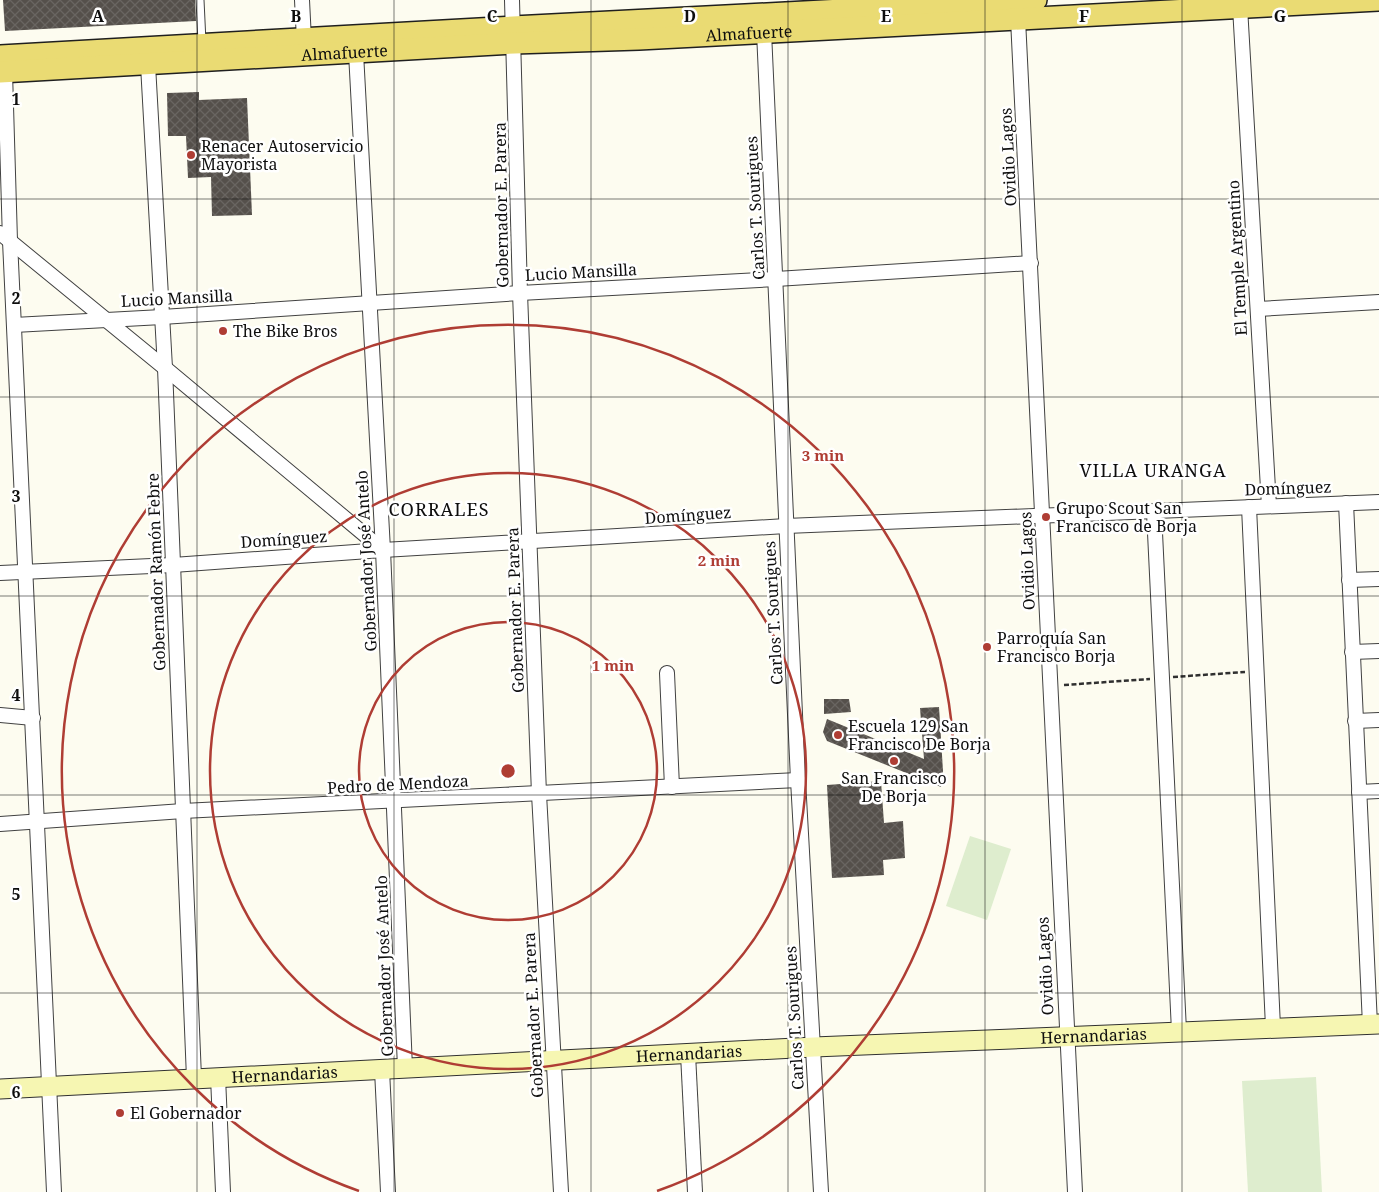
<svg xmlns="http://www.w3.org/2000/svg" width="1379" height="1192" font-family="'Noto Serif',serif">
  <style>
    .pitch { fill: #deedce }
    .building { fill: url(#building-cross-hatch) }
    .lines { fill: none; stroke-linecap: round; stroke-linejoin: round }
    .lane-casing { stroke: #414141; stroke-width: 9 }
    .street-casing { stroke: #414141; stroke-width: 16 }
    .secondary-casing { stroke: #303030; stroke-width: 21 }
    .primary-casing { stroke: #1f1f1f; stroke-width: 24 }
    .path { stroke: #303030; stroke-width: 2.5; stroke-dasharray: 5 2.5; stroke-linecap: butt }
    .lane { stroke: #fff; stroke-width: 7 }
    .street { stroke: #fff; stroke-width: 14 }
    .secondary { stroke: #f6f6b2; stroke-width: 19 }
    .primary { stroke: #eadb73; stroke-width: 21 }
    .grid { fill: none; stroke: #0e0e0e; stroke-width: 1; stroke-opacity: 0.55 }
    .ring { fill: none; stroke: #af3d34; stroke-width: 2.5 }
    .poi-dot { fill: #af3d34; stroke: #fff; stroke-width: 2 }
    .labels { text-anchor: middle; stroke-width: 5; stroke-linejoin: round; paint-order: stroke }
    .street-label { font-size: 16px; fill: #0e0e0e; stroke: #fff }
    .poi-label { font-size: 16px; fill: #0e0e0e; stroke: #fff; text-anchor: start }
    .neighbourhood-label { font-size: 18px; letter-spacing: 1px; fill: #0e0e0e; stroke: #fff }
    .grid-label { font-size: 16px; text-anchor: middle; font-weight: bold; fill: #0e0e0e; stroke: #fff; stroke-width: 5; stroke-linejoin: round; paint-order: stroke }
    .centre { fill: #af3d34; stroke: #fff; stroke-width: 2.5 }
    .ring-label { font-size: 15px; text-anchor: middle; font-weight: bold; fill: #af3d34; stroke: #fff; stroke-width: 5; stroke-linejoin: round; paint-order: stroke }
  </style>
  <defs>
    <pattern id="building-cross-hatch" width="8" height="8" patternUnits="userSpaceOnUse" patternTransform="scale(1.25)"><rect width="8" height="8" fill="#55504b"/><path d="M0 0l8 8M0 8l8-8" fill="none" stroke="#696561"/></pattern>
  </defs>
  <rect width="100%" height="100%" fill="#fdfcf0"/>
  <g class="pitch">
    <path d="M970 836 1011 849 987 920 946 906Z"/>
    <path d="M1316 1077 1322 1192H1248L1242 1081Z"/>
  </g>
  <g class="building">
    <path d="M3 0H195L196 21 5 31Z"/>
    <path d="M199 92V100L247 98 252 215 212 216 211 177 188 178 186 136H168L167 93Z"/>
    <path d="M824 699H849L851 712 824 714Z"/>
    <path d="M939 707 943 771 941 787 827 741 823 732 827 719 924 759 920 708Z"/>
    <path d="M881 781 884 823 903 821 905 858 883 860 884 875 832 878 827 785Z"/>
  </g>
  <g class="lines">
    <defs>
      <path id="lane" d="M200 0 202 42"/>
      <g id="street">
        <path d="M302 0 304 40"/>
        <path d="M512 0 520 293 539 794 561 1192"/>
        <path d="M1240 7 1269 506"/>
        <path d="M1018 19 1075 1192"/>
        <path d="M764 32 798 780 821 1192"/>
        <path d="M356 53 383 550 405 1068"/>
        <path d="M148 65 165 368 194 1078"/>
        <path d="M5 72 10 241 54 1192"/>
        <path d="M0 233 165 368 383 550"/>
        <path d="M1258 309 1379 302"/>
        <path d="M14 325 162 317 520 293 776 279 1031 263"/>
        <path d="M1346 503 1370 1025"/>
        <path d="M1249 507 1273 1027"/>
        <path d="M1154 512 1179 1031"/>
        <path d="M0 573 173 565 383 550 786 526 1379 502"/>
        <path d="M1349 580 1379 579"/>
        <path d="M1352 652 1379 651"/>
        <path d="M667 673 672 787"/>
        <path d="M0 715 33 718"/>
        <path d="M1355 721 1379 720"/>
        <path d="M1359 792 1379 791"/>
        <path d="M0 824 183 811 798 780"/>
        <path d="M688 1054 695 1192"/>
        <path d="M382 1070 388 1192"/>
        <path d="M218 1077 223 1192"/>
      </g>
      <g id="secondary">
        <path id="s1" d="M0 1089 814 1047 1379 1024"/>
      </g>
      <g id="primary">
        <path d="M0 56 513 27 1036 0"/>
        <path id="s2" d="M0 72 514 43 639 39 1379 0"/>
      </g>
    </defs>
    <use href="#lane" class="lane-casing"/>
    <use href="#street" class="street-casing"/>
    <use href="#secondary" class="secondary-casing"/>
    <use href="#primary" class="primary-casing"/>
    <g class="path">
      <path d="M1173 677 1245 672"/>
      <path d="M1064 685 1150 679"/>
    </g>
    <use href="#lane" class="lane"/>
    <use href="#street" class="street"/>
    <use href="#secondary" class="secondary"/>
    <use href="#primary" class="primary"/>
  </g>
  <path class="grid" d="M197 0V1192M394 0V1192M591 0V1192M788 0V1192M985 0V1192M1182 0V1192M0 199H1379M0 397H1379M0 596H1379M0 795H1379M0 993H1379"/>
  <g class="ring">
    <circle cx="508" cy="771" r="149"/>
    <circle cx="508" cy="771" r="298"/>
    <path d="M359 1191A446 446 0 1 1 657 1191"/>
  </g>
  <g class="poi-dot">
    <circle cx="191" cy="155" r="5"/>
    <circle cx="223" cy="331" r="5"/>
    <circle cx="1046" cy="517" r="5"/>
    <circle cx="987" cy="647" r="5"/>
    <circle cx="838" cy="735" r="5"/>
    <circle cx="894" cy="761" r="5"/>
    <circle cx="120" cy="1113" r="5"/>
  </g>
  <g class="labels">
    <g class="street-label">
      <text dy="6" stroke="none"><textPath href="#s2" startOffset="750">Almafuerte</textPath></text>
      <text dy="6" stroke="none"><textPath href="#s2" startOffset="345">Almafuerte</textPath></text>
      <text transform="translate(1008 157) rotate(-93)" y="6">Ovidio Lagos</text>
      <text transform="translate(501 205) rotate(-91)" y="6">Gobernador E. Parera</text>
      <text transform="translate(755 208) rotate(-93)" y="6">Carlos T. Sourigues</text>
      <text transform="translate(1237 258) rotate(-93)" y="6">El Temple Argentino</text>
      <text transform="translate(581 272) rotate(-3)" y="6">Lucio Mansilla</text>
      <text transform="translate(177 298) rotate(-3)" y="6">Lucio Mansilla</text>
      <text transform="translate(1288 488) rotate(-2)" y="6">Domínguez</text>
      <text transform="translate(688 515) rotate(-4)" y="6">Domínguez</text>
      <text transform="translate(284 539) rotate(-4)" y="6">Domínguez</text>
      <text transform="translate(366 561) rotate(-93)" y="6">Gobernador José Antelo</text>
      <text transform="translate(1027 561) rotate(-92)" y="6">Ovidio Lagos</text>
      <text transform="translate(156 572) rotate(-92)" y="6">Gobernador Ramón Febre</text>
      <text transform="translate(515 610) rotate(-92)" y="6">Gobernador E. Parera</text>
      <text transform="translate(773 613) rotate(-93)" y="6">Carlos T. Sourigues</text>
      <text transform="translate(398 784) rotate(-3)" y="6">Pedro de Mendoza</text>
      <text transform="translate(384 966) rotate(-92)" y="6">Gobernador José Antelo</text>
      <text transform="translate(1045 966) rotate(-93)" y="6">Ovidio Lagos</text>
      <text transform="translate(533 1015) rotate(-93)" y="6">Gobernador E. Parera</text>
      <text transform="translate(794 1018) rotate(-93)" y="6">Carlos T. Sourigues</text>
      <text dy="6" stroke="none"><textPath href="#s1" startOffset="1095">Hernandarias</textPath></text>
      <text dy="6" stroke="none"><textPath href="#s1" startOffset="690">Hernandarias</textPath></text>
      <text dy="6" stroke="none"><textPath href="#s1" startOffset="285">Hernandarias</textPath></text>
    </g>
    <g class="poi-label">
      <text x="201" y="152">Renacer Autoservicio<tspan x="201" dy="18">Mayorista</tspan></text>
      <text x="233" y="337">The Bike Bros</text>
      <text x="1056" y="514">Grupo Scout San<tspan x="1056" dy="18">Francisco de Borja</tspan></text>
      <text x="997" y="644">Parroquía San<tspan x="997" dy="18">Francisco Borja</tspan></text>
      <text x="848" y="732">Escuela 129 San<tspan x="848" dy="18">Francisco De Borja</tspan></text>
      <text x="894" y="784" text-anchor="middle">San Francisco<tspan x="894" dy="18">De Borja</tspan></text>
      <text x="130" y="1119">El Gobernador</text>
    </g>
    <g class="neighbourhood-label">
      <text x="1153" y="477">VILLA URANGA</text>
      <text x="439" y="516">CORRALES</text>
    </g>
  </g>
  <g class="grid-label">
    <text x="98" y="22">A</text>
    <text x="296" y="22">B</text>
    <text x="492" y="22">C</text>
    <text x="690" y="22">D</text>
    <text x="886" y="22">E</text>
    <text x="1084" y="22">F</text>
    <text x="1280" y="22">G</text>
    <text x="16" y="105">1</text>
    <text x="16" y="304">2</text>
    <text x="16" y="502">3</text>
    <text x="16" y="701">4</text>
    <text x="16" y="900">5</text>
    <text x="16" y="1098">6</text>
  </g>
  <circle cx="508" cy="771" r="8" class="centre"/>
  <g class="ring-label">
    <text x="823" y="461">3 min</text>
    <text x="719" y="566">2 min</text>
    <text x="613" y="671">1 min</text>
  </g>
</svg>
